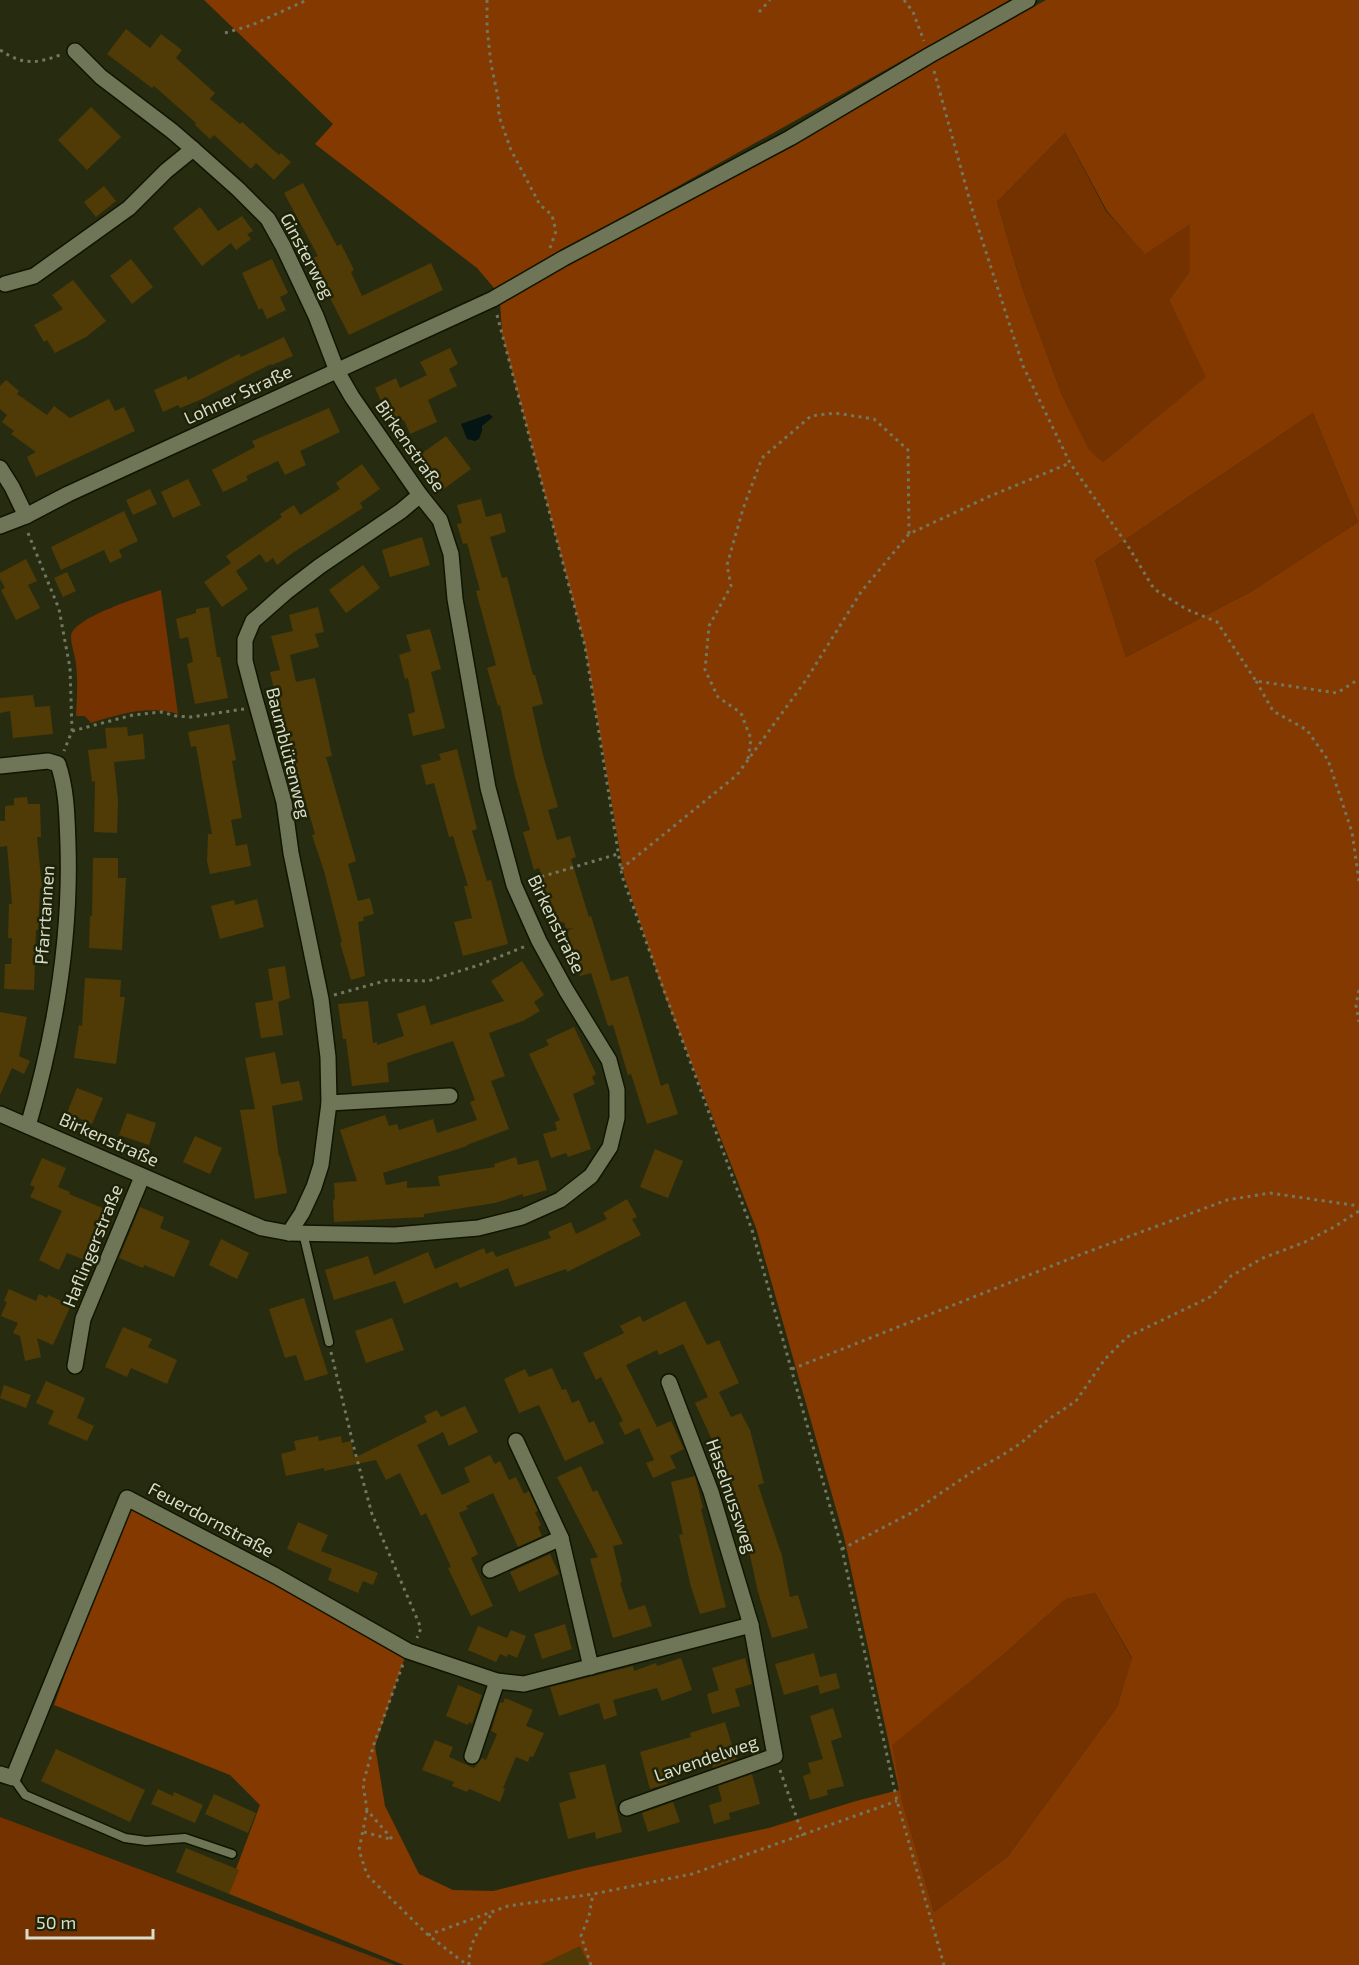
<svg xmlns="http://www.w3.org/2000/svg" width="1359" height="1965" font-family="'Exo 2',sans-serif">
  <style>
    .green { fill: #743200 }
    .forest { fill: #843900; fill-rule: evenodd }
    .water { fill: #051513 }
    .building { fill: #503a05 }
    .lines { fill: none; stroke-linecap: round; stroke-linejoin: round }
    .lane-casing { stroke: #101500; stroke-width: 11 }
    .street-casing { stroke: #101500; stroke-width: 18 }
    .path { stroke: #727760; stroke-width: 3; stroke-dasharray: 3 4.5; stroke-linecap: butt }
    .lane { stroke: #6f7658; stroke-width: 8 }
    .street { stroke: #6f7658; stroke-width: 15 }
    .labels { text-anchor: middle; stroke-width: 5; stroke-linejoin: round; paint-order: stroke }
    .street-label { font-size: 18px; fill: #d8dccb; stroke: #1e2307 }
  </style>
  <rect width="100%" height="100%" fill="#272c11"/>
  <g class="green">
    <path d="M1065 133 1106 211 1145 253 1190 223V271L1169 300 1207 377 1103 462 1089 451 1062 395 1022 287 997 202Z"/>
    <path d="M1313 413 1358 522 1252 591 1126 657 1095 560Z"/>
    <path d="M161 590 178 714C149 705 119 714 91 723L85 716H76C77 699 78 681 76 664 75 655 71 645 71 636 73 617 144 596 161 590Z"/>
    <path d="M1095 1593 1132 1659 1117 1707 1008 1856 934 1912 902 1800 891 1745 1004 1654 1066 1599Z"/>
    <path d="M0 1817 395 1965H0Z"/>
  </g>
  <g class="forest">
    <path d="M204 0H1010L495 289 477 268 315 144 333 124Z"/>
    <path d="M1046 0H1359V1965H404L227 1893 260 1805 230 1775 54 1705 128 1499 407 1651 375 1746 385 1806 419 1874 453 1890 493 1891 581 1869 769 1828 856 1801 899 1790 844 1537 756 1228 665 996 624 876 585 646 502 334 500 302ZM1065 133 1107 211 1145 254 1190 224V271L1169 300 1206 377 1103 462 1089 450 1062 395 1022 287 997 202ZM1313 413 1358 522 1252 591 1126 657 1095 560ZM1095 1593 1132 1658 1117 1707 1008 1856 934 1912 902 1800 892 1745 1004 1654 1066 1599Z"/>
  </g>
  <path class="water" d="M489 414 493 417 482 426V431L479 439 475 441 467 439 461 424Z"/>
  <g class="building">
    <path d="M126 29 150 48 161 34 182 50 176 58 215 93 210 99 240 124 242 122 279 155 281 153 291 162 274 180 256 163 251 169 214 135 210 139 195 125 196 123 154 86 152 88 107 54Z"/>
    <path d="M91 107 121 137 87 170 58 140Z"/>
    <path d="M303 183 337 246 341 244 354 270 351 272 362 296 431 263 443 290 349 335 310 259 318 256 284 193Z"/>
    <path d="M104 186 116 201 96 217 84 202Z"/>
    <path d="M200 207 218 231 242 216 253 231 247 234 251 239 236 250 231 243 202 266 173 228Z"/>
    <path d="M131 259 153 287 132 304 110 276Z"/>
    <path d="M272 259 288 293 280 297 286 310 267 319 262 308 259 310 242 273Z"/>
    <path d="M73 280 106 321 86 337 55 353 47 340 44 342 34 325 63 309 52 295Z"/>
    <path d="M284 337 293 356 272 365 271 364 200 400 180 408 178 405 163 412 154 390 186 376 188 380 239 354 241 357Z"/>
    <path d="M450 348 458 364 449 369 457 386 428 400 437 422 410 434 404 420 392 425 375 388 396 378 400 388 427 375 420 362Z"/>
    <path d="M6 380 19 391 17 394 47 415 54 406 70 418 109 399 115 411 124 407 135 431 36 477 27 457 36 452 11 434 14 431 2 422 7 415 0 409V386Z"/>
    <path d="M329 408 340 432 300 451 306 465 285 475 278 461 246 476 248 480 223 492 212 470 255 447 252 441Z"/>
    <path d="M446 436 471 469 441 491 417 457Z"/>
    <path d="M362 464 380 489 360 503 363 508 291 554 277 565 273 558 266 563 260 554 236 571 248 589 222 607 204 582 231 563 226 556 282 517 280 514 294 505 300 515 340 489 336 483Z"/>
    <path d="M188 479 201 505 173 518 161 492Z"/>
    <path d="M150 489 157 504 133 515 126 500Z"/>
    <path d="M481 499 486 517 501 513 506 532 490 537 502 578 507 577 533 675H535L543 704 532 707 543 755 558 807 548 810 557 840 570 836 576 857 571 859 589 917 591 916 611 981 628 976 661 1086 668 1083 678 1114 647 1124 631 1074 628 1075 613 1025 608 1026 591 973 580 976 567 931 573 928 566 929 564 922 556 924 539 868 534 870 523 832 530 830 515 777 500 705 498 706 487 668 496 665 476 591 480 590 467 543 463 544 457 524 462 523 457 505Z"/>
    <path d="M124 511 138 541 119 550 122 557 110 563 104 550 61 570 51 547Z"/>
    <path d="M422 537 430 565 390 577 382 550Z"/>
    <path d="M26 559 37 581 28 585 40 608 16 620 1 590 5 588 0 579V573Z"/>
    <path d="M363 565 380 588 346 613 329 590Z"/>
    <path d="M67 572 76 591 63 597 54 578Z"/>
    <path d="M209 607 217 657H220L228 698 195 704 187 664 193 662 188 637 180 639 176 619 196 613V609Z"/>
    <path d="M318 607 324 632 315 634 319 647 290 655 296 682 315 678 332 756 326 757 356 861 348 864 358 901 370 898 374 914 363 917 364 921 358 922 365 976 351 980 340 943 342 942 324 871 312 835 315 834 295 765H292L270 672 280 670 271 636 293 631 289 615Z"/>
    <path d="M430 629 441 669 431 672 445 728 413 736 408 714 415 712 408 678 405 679 399 655 411 651 406 635Z"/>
    <path d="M33 695 35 707 50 706 53 734 13 738 10 711 0 713V698Z"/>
    <path d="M229 724 236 760 232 761 242 818 231 820 236 846 247 844 251 866 210 874 207 861 208 834H212L196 746 191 747 188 732Z"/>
    <path d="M127 727 128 736 143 734 145 759 114 762 118 801 117 833 94 832 95 781 92 782 88 750 107 748 105 728Z"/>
    <path d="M457 749 477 829 472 831 487 881 491 880 508 944 463 956 454 922 472 918 464 886H468L453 836 449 837 434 783 426 785 421 765 441 760 439 754Z"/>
    <path d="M27 797 28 804H40L41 837H37L42 888H40L38 930H36L34 990 4 989 5 964H11L12 938H8L9 904H12L7 846 0 847V821H5V806L14 805V798Z"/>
    <path d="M93 858H118V878H126L122 950 89 948 90 916H92Z"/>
    <path d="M257 899 264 927 220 939 211 906 234 900 235 905Z"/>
    <path d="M522 961 544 995 534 1002 540 1011 523 1021 489 1033 505 1076 491 1081 509 1129 467 1145V1146L383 1173 386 1185 407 1181V1188L440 1186 438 1176 495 1167 494 1164 516 1157 518 1165 538 1160 547 1190 523 1197V1194L495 1203 424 1214V1217L334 1222 333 1200 335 1199 334 1183 357 1181 340 1130 385 1115 389 1126 397 1124 399 1130 433 1119 437 1133 477 1120 470 1102 475 1100 453 1041 387 1063 389 1082 352 1086 346 1039H343L338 1004 368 1001 373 1043 377 1042V1045L404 1036 397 1014 425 1005 431 1025 504 1001 491 981Z"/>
    <path d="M285 966 290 998 278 1002 283 1035 261 1038 255 1003 273 1000 268 969Z"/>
    <path d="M85 978 121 980 120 997H125L116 1064 74 1058 79 1025 82 1026Z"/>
    <path d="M0 1012 27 1017 19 1056 30 1061 24 1074 12 1068 0 1095Z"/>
    <path d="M574 1027 596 1074 592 1077 595 1084 573 1094 591 1149 568 1157 566 1153 551 1158 543 1134 557 1130 555 1122 560 1120 529 1054 549 1045 546 1040Z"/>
    <path d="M275 1052 281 1084 299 1081 303 1100 272 1106 279 1157 280 1156 287 1193 255 1199 240 1110 255 1109 245 1058Z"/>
    <path d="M77 1088 103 1098 92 1124 67 1113Z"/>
    <path d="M127 1113 156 1123 149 1145 119 1135Z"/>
    <path d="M195 1136 222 1148 210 1174 183 1162Z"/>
    <path d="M655 1149 683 1161 668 1198 640 1187Z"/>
    <path d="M42 1158 66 1168 58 1187 70 1192 69 1194 110 1211 90 1262 67 1253 59 1270 39 1260 62 1211 30 1197 35 1187 30 1185Z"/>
    <path d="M627 1199 637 1217 632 1219 641 1235 567 1272 566 1269 515 1287 508 1268 460 1288 457 1282 404 1304 395 1281 334 1300 325 1270 368 1256 374 1275 428 1252 435 1269 484 1248 486 1254 493 1251 496 1257 551 1238 548 1232 571 1222 576 1234 607 1219 603 1213Z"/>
    <path d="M140 1207 164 1217 160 1228 190 1241 174 1277 144 1265 143 1268 119 1258Z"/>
    <path d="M221 1239 249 1253 237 1279 209 1265Z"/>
    <path d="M9 1289 36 1301 39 1294 47 1298 48 1295 71 1305 53 1345 37 1338 41 1357 25 1361 20 1336 13 1333 18 1323 1 1316 7 1302 4 1301Z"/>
    <path d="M304 1298 328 1374 305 1381 296 1355 285 1358 269 1309Z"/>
    <path d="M685 1301 707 1345 719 1340 739 1383 719 1392 731 1417 741 1413 750 1430 764 1483 758 1485 782 1556 790 1597 798 1595 808 1628 772 1638 758 1592 747 1542 744 1543 735 1513 737 1512 718 1442 714 1444 695 1403 708 1397 683 1344 659 1355 657 1350 626 1365 657 1427 671 1421 684 1449 670 1456 676 1468 653 1478 646 1463 654 1460 639 1428 625 1435 619 1423 623 1421 601 1377 596 1380 583 1353 624 1333 620 1326 640 1316 643 1322Z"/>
    <path d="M392 1318 404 1350 366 1363 355 1331Z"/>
    <path d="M123 1327 152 1339 148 1347 177 1360 167 1384 131 1368 127 1377 105 1367Z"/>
    <path d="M552 1368 562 1390 566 1389 572 1403 579 1400 589 1423 594 1421 604 1443 565 1461 539 1405 519 1413 504 1379 525 1369 529 1377Z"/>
    <path d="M46 1381 85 1398 77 1418 94 1426 87 1441 48 1424 54 1411 36 1403Z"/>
    <path d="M4 1385 31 1395 26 1408 0 1398Z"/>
    <path d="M465 1406 478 1432 449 1446 443 1432 417 1445 442 1495 470 1482 464 1468 490 1455 495 1464 500 1461 509 1480 516 1477 524 1494 529 1491 538 1511 535 1512 541 1525 538 1527 542 1536 518 1547 493 1493 466 1506 468 1509 459 1513 478 1554 471 1558 493 1606 471 1616 448 1568 451 1567 426 1513 421 1516 400 1473 386 1480 376 1460 324 1471V1468L286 1476 281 1454 296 1450 294 1441 318 1436 319 1441 341 1436 342 1443 351 1441 354 1458 427 1422 424 1416 437 1410 441 1417Z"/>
    <path d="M581 1466 593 1492 597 1490 623 1544 613 1546 622 1582 620 1583 629 1610 645 1605 652 1626 613 1638 590 1559 598 1557 557 1477Z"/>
    <path d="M695 1476 703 1508 701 1509 726 1607 700 1614 691 1587 679 1535 683 1534 671 1482Z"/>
    <path d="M298 1522 328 1535 321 1551 378 1573 373 1585 363 1581 358 1593 328 1580 332 1569 287 1549Z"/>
    <path d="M550 1554 559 1574 519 1592 510 1572Z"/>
    <path d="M565 1624 572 1649 542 1659 534 1634Z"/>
    <path d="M478 1626 507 1638 511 1630 526 1636 517 1658 508 1654 507 1657 500 1654 496 1662 468 1650Z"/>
    <path d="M814 1653 820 1677 836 1673 840 1688 820 1694 818 1685 784 1695 775 1664Z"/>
    <path d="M681 1658 692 1690 662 1701 657 1688 613 1700 617 1715 604 1720 599 1703 559 1716 550 1687 633 1666 634 1671 656 1663 657 1666Z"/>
    <path d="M745 1658 752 1684 735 1689 740 1706 712 1714 707 1694 719 1690 712 1668Z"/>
    <path d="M458 1685 482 1695 472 1724 469 1722 468 1725 446 1716Z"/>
    <path d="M505 1698 533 1710 526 1726 544 1733 533 1757 530 1756 528 1762 516 1757 503 1788 505 1789 500 1802 469 1789 467 1792 452 1786 454 1782 422 1770 435 1740 453 1747 449 1757 474 1768 482 1758 486 1760 497 1734 491 1731 500 1702 503 1703Z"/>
    <path d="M833 1708 842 1737 831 1741 844 1786 827 1790 828 1795 810 1800 803 1776 811 1773 808 1763 823 1759 810 1716Z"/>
    <path d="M725 1722 736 1759 713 1768 711 1762 707 1764 705 1759 681 1766 682 1770 664 1776 667 1784 650 1789 640 1752 691 1737 690 1733Z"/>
    <path d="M56 1749 145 1790 130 1822 41 1781Z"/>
    <path d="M605 1764 622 1832 596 1839 595 1832 568 1839 559 1803 576 1798 569 1773Z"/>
    <path d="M752 1774 760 1804 729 1813 730 1819 714 1824 709 1805 722 1801 718 1786Z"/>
    <path d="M158 1789 173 1796 174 1792 203 1805 195 1823 151 1804Z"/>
    <path d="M214 1794 256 1813 248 1833 205 1814Z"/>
    <path d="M673 1802 680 1822 648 1832 642 1813Z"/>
    <path d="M186 1848 239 1870 229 1894 176 1872Z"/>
    <path d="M580 1946 589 1965H540Z"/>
  </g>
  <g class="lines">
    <defs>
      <g id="lane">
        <path d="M303 1233 329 1342"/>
        <path d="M13 1778 25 1795 125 1838 146 1841 185 1838 232 1854"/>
      </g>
      <g id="street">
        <path d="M5 284 34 276 129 208 166 171 193 149"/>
        <path d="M0 468 12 487 26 516"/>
        <path d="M0 526 26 516 68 494 493 299 564 258 790 138 930 55 1028 0"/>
        <path d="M0 766 48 761 58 764C67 790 67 818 68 845 71 941 55 1034 28 1126"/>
        <path d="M329 1103 450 1096"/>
        <path d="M0 1114 262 1228 289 1233 395 1235 478 1228 522 1217 560 1200 591 1176 610 1147 617 1118V1090L609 1060 566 990 539 941 514 885 488 788 455 599 451 554 440 520 420 495 352 397 337 371 316 316 283 246 268 219 238 189 193 149 172 131 101 77 75 51"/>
        <path d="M289 1233 302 1213 314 1187 321 1165 329 1103 328 1057 321 999 291 853 284 802 252 688 245 661V640L253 621 286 592 320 566 401 511 420 495"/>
        <path d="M75 1366 83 1319 142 1177"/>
        <path d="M516 1441 561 1538 591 1667"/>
        <path d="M490 1570 561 1538"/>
        <path d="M472 1756 497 1681"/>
        <path d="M0 1774 13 1778 127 1498 276 1576 408 1651 497 1681 524 1684 751 1625"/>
        <path d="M627 1808 775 1756 751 1625 711 1492 669 1382"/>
      </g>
    </defs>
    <use href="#lane" class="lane-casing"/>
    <use href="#street" class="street-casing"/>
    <g class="path">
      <path d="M487 0V28L491 64 498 97 499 116 511 150 540 205 552 215 556 231 550 248"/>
      <path d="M904 0 913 12 924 41"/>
      <path d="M759 12 770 0"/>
      <path d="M225 33 252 25 307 0"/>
      <path d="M0 50C23 65 35 64 60 55"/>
      <path d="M934 71 973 212 1023 366 1070 463 1128 546 1154 589 1186 609 1217 622 1256 681 1337 693 1359 679"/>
      <path d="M497 315 585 646 622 876 752 1230 842 1549 897 1801 944 1965"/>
      <path d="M28 533 59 609 70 668 72 731 64 751"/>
      <path d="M1256 681 1273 711 1307 730 1328 760 1352 832 1359 881"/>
      <path d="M72 731 133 715 161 712 176 716 191 717 244 709"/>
      <path d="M748 759 751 739 741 713 718 697 705 670 709 626 731 586 727 565 743 509 762 458 811 416 835 413 874 419 908 450 909 534"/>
      <path d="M621 869 737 775 806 680 861 592 909 534 988 497 1070 463"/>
      <path d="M527 881 618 854"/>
      <path d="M1359 990 1356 1005 1359 1022"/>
      <path d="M334 995 388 980 428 981 479 965 526 946"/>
      <path d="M331 1352 355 1452 372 1514 421 1628 417 1638"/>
      <path d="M792 1369 1082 1254 1227 1200 1270 1193 1359 1206"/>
      <path d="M842 1549 913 1512 972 1472 1001 1456 1021 1443 1049 1419 1076 1401 1105 1359 1127 1337 1212 1296 1231 1276 1263 1258 1305 1242 1334 1227 1359 1211"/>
      <path d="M780 1770 803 1836"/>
      <path d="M367 1810 359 1850 367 1875 428 1935 467 1965"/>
      <path d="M364 1832 390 1839"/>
      <path d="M392 1839 367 1810 363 1784 374 1744 403 1664"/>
      <path d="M428 1935 508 1906 593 1894 692 1874 897 1801"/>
      <path d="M469 1965C468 1943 480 1927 494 1912"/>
      <path d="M591 1965 581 1936 589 1916 593 1894"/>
    </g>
    <use href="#lane" class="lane"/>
    <use href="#street" class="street"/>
  </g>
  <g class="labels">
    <g class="street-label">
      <text transform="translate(307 256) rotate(62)" y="6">Ginsterweg</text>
      <text transform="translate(238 395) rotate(-25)" y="6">Lohner Straße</text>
      <text transform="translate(410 446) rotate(55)" y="6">Birkenstraße</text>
      <text transform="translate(288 753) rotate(76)" y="6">Baumblütenweg</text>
      <text transform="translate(45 915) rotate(-86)" y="6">Pfarrtannen</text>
      <text transform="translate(556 924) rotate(64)" y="6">Birkenstraße</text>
      <text transform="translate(109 1140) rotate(24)" y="6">Birkenstraße</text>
      <text transform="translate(93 1246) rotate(-68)" y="6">Haflingerstraße</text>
      <text transform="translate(731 1496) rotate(71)" y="6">Haselnussweg</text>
      <text transform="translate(211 1520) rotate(28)" y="6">Feuerdornstraße</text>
      <text transform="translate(706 1759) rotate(-19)" y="6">Lavendelweg</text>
    </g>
  </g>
  <path d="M27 1929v9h126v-9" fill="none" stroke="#d8dccb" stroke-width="3"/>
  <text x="36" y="1929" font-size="18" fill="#d8dccb" stroke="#1e2307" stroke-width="4.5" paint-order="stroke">50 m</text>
</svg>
